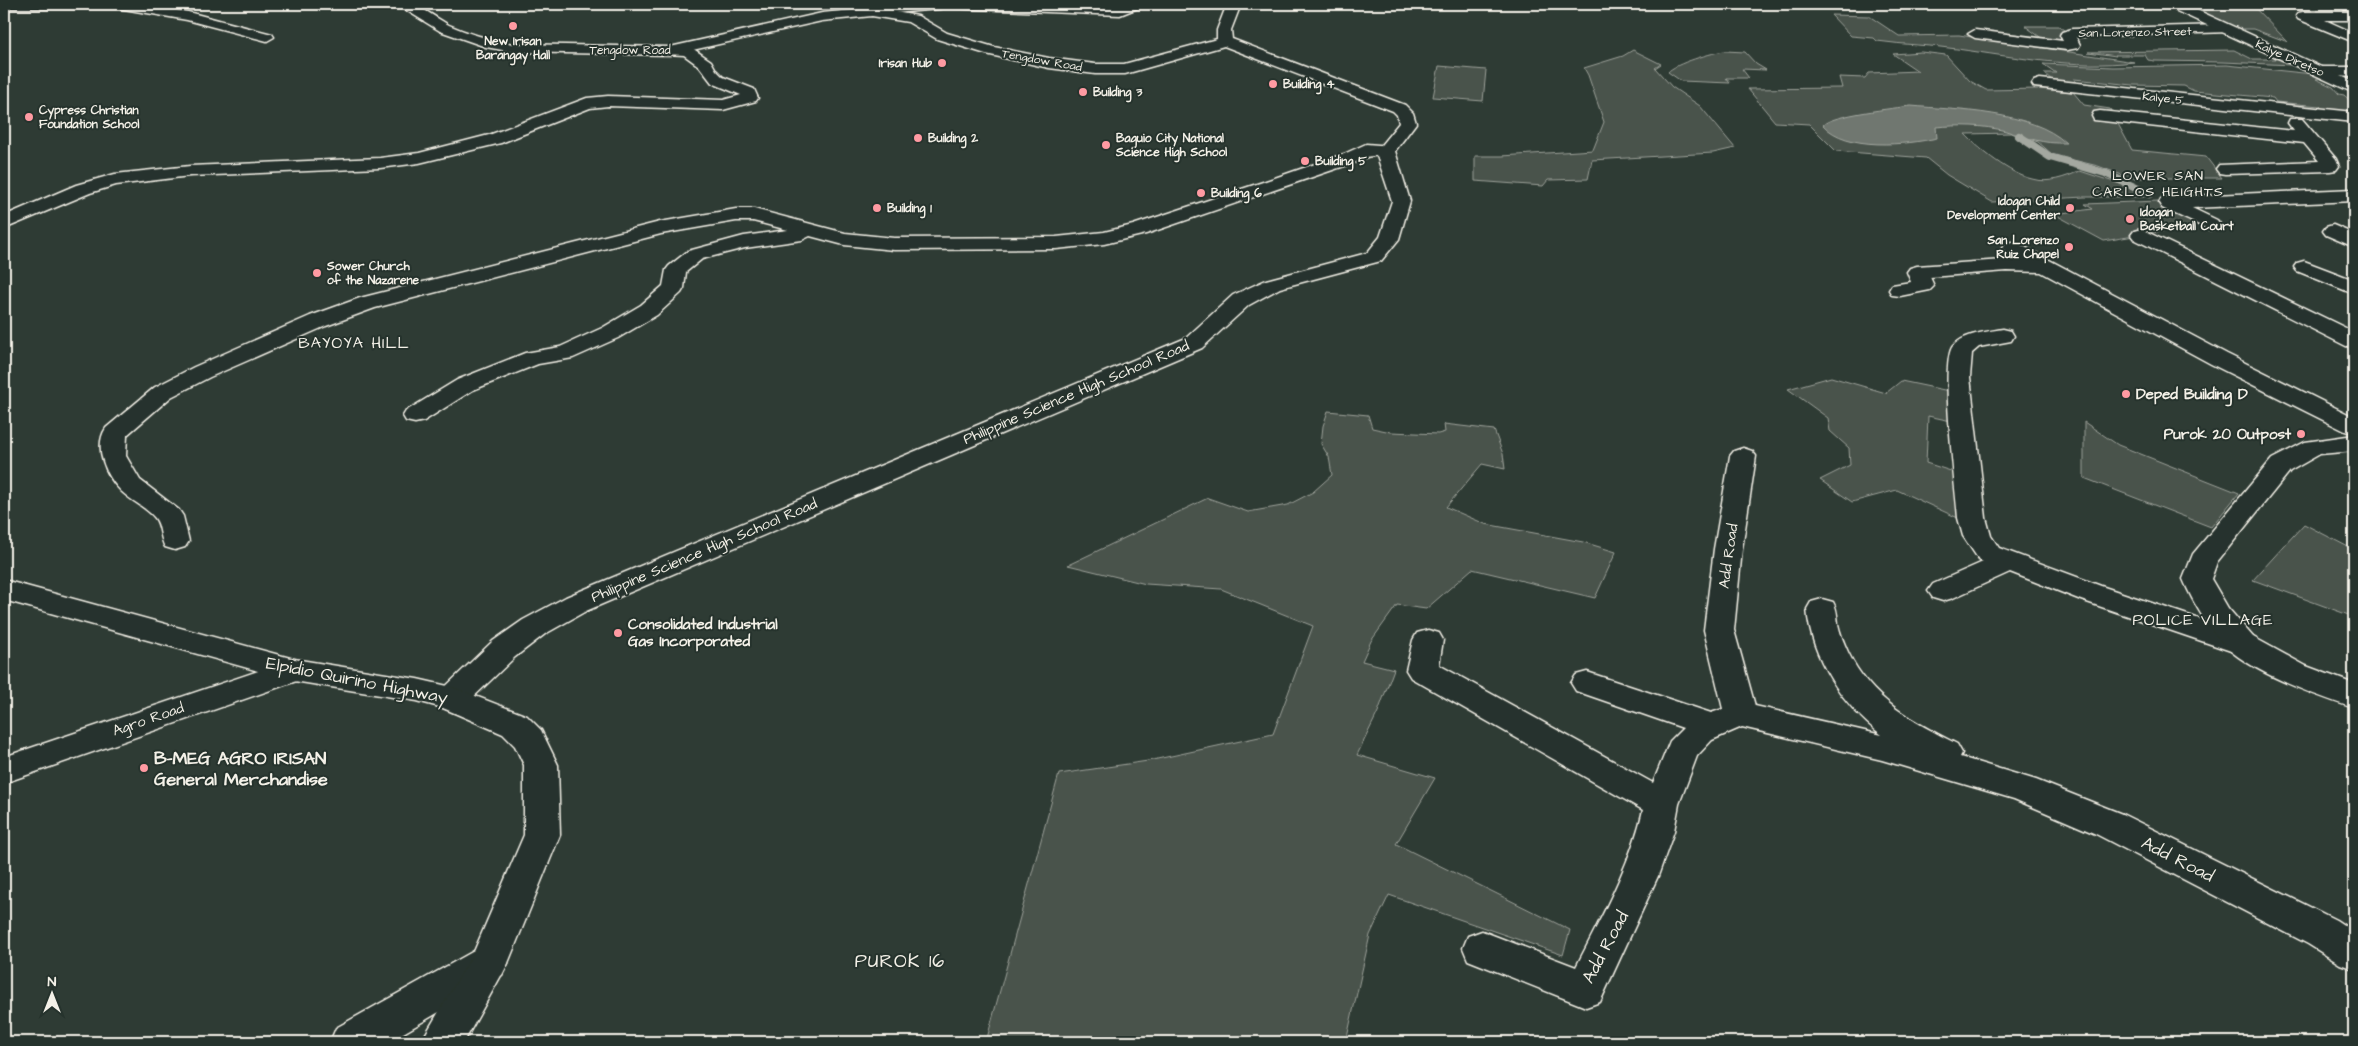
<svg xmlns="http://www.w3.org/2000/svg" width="2358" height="1046" font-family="'Architects Daughter',sans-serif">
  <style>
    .green { fill: #48524c; stroke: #9ea29a }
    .water { fill: #6f7770; stroke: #a4a8a0 }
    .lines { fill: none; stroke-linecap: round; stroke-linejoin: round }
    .stream { stroke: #a4a8a0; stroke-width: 8 }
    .minor-casing { stroke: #f4f1e8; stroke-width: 3 }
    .tertiary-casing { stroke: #f4f1e8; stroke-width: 3 }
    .trunk-casing { stroke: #f4f1e8; stroke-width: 3 }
    .minor { fill: #26332d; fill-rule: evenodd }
    .tertiary { fill: #26332d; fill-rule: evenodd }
    .trunk { fill: #26332d; fill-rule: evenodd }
    .poi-dot { fill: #ff9aa2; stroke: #26332d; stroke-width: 2 }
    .labels { text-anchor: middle; stroke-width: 4; stroke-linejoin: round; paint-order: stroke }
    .far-street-label { font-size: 12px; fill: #f4f1e8; stroke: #26332d }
    .far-poi-label { font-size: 12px; font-weight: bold; fill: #f4f1e8; stroke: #26332d; text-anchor: start }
    .far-neighbourhood-label { font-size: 14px; letter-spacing: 1px; fill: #f4f1e8; stroke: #26332d }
    .street-label { font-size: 15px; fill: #f4f1e8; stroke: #26332d }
    .poi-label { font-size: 15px; font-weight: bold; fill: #f4f1e8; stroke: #26332d; text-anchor: start }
    .neighbourhood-label { font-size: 16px; letter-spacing: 1px; fill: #f4f1e8; stroke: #26332d }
    .near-street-label { font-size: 18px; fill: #f4f1e8; stroke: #26332d }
    .near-poi-label { font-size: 18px; font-weight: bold; fill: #f4f1e8; stroke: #26332d; text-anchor: start }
    .near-neighbourhood-label { font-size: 19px; letter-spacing: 1px; fill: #f4f1e8; stroke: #26332d }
  </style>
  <rect width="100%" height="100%" fill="#2e3b34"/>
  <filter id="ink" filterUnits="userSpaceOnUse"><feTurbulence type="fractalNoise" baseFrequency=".02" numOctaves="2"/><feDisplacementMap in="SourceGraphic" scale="10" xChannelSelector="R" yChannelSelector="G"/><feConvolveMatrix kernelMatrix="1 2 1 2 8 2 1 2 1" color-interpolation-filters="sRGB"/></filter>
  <g filter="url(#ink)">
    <g class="green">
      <path d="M2182 4H2251L2288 42 2253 29H2235Z"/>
      <path d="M1831 15 1869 16 1899 36 1959 35 2134 62C2075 69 2015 57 1957 49 1931 45 1904 45 1877 41L1874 38 1851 36Z"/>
      <path d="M2025 26H2059L2065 31 2059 33 2065 41 2047 42Z"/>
      <path d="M1633 50 1661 64 1655 68 1672 87 1700 106 1735 148 1713 153 1592 160 1588 179 1548 180 1543 186 1475 181V156H1502L1593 150 1604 122 1588 75 1584 68 1623 56Z"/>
      <path d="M2234 50 2252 59H2279L2293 65 2223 62 2155 61 2148 60 2145 55H2115L2116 56 2088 52Z"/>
      <path d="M1725 51 1745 52 1756 64 1766 70 1742 69 1749 78H1726L1730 83 1681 81 1668 72C1674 64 1714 52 1725 51Z"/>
      <path d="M1921 52 1946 55 1970 81 1986 90 2038 89 2073 92 2084 105 2110 109 2132 150 2206 157 2222 178H2130L2098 166 2053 155 2038 142 2011 133 1965 134C1980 150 2010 174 2032 179 2048 184 2066 177 2080 171L2123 185 2144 197H2084L1992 202 1947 175 1926 158 1836 151 1809 124 1775 122 1748 89 1842 88 1839 77 1865 78 1869 73 1918 71 1893 54Z"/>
      <path d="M2043 64 2113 67 2227 65 2322 75 2329 78 2316 79 2333 87 2339 94 2344 95 2354 104V115L2326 112 2320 106 2276 102 2273 98 2194 91 2184 86 2133 85 2074 79 2078 86 2055 83 2044 73H2056Z"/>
      <path d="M1439 66 1486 70 1483 101 1433 97Z"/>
      <path d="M2158 201 2206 224 2104 241 2054 214 2093 209 2085 204Z"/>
      <path d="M1831 377 1886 393 1901 381 1954 392 1956 422 1928 416 1926 463 1960 474 1958 518 1897 490 1852 502 1820 480 1850 465 1849 448 1830 431 1828 418 1788 389Z"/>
      <path d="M1328 411 1368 415 1372 428 1391 432 1438 434 1445 432 1444 424 1494 430 1503 454 1505 469 1482 464 1446 507 1485 524 1583 542 1616 552 1595 598 1472 569 1426 609 1397 605 1371 641 1362 661 1394 669 1378 712 1357 755 1435 778 1396 844 1570 930 1563 955 1389 895 1370 935 1346 1042H986L1059 774 1148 761 1273 734 1313 626 1221 589 1146 584 1068 565 1208 498 1248 512 1288 505 1313 492 1332 475 1329 457 1321 444 1323 426Z"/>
      <path d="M2084 422 2118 445 2239 493 2211 527 2084 478Z"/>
      <path d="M2304 524 2354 550V617L2253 580Z"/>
    </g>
    <path class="water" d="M1911 106C1956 110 2032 111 2066 143 2042 144 2028 138 2006 131 1983 125 1959 125 1936 127L1937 138C1906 145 1846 151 1823 125 1831 115 1895 108 1911 106Z"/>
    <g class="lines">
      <path class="stream" d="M2019 136 2050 157 2105 173 2149 194"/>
      <defs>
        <g id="minor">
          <path d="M4 4H141L188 12 272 34 274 37 267 41 187 20 118 8H4Z"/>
          <path d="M907 4H1044L1118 7 1124 4H1142L1140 7 1120 15 949 8 862 16 855 12 862 8Z"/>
          <path d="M2303 12H2354V20H2325L2354 33V42L2298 19 2296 16 2298 13Z"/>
          <path d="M2225 25 2232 29 2230 32 2076 37 2080 45 2078 48 2067 50 1975 38 1968 34 1975 30 2063 41 2060 35 2062 32 2072 29Z"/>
          <path d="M670 47 692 48 711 61 716 70 723 77 754 89 758 98 756 101 723 110 608 106 590 108 501 143 419 163 380 168 190 176 116 185 90 193 4 229V216L76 185 115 174 190 166 380 158 419 153 489 135 587 98 608 96 723 100 741 95 712 83 699 66 684 55 665 54 663 51 665 48Z"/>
          <path d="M2322 67H2354V77L2317 75 2314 72 2317 69Z"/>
          <path d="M2040 79 2354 112V122L2034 87 2032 84 2034 81Z"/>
          <path d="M2100 111 2294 131 2288 123 2290 119H2302L2336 159 2339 166 2336 170 2330 171 2225 174 2219 173 2216 169 2219 165 2319 161 2304 143 2094 120 2092 116 2094 112Z"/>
          <path d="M1366 144 1392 146 1395 150 1392 154C1376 158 1373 152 1356 162L1146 234 1104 244 1056 249 894 250 844 245 810 236 802 240 745 248 702 259 686 272 684 288 681 293 657 315 618 338 573 358 538 364 473 390 424 421 415 423 406 421 403 416 406 411 457 380 525 353 560 347 602 328 641 305 663 286 666 270 669 266 688 251 744 236 788 230 753 221H736L661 234 375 308 326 326 210 377 171 397 127 435 126 456 140 480 179 510 183 516 189 541 185 547 175 550 165 547C160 539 161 525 155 518 146 507 131 501 121 491 106 476 93 447 106 428L155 387 194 367 310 316 360 298 660 222 736 209H754L845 233 894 238 1056 237 1104 232 1133 225 1266 181 1344 154Z"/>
          <path d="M2354 189V201L2192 208 2217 220 2220 224 2217 228 2210 230 2162 208 2159 203 2161 199 2168 197Z"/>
          <path d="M2333 225 2354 234V247L2326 235 2323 231 2326 227Z"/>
          <path d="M2141 229 2354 332V348L2346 346 2134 239 2131 235 2134 231Z"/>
          <path d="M2012 242 2019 244 2227 354 2354 417V433L2345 431 2211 364 2041 272 2007 271 1930 277 1934 286 1930 290 1900 296 1892 295 1889 290 1892 285 1911 282 1907 272 1910 268 1917 266 2017 259 2005 252 2002 248 2005 244Z"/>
          <path d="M2304 261 2354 280V294L2297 271 2294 267 2297 263Z"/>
          <path d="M2003 329 2011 331 2014 336 2011 341 1979 347 1972 353 1970 377 1986 518 1991 536 1999 548 2101 586 2253 637 2257 644 2253 651 2242 655 2231 651 2081 600 2010 572 1953 598 1943 601 1933 598 1928 591 1933 584 1983 562 1979 560 1963 536 1958 518C1956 491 1939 361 1953 346 1965 333 1986 332 2003 329Z"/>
          <path d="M1743 448 1752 451 1756 456 1742 549 1734 630 1755 706 1882 735C1843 706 1811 658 1807 609L1811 602 1822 599 1833 602C1837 609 1837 615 1838 624 1840 634 1844 643 1848 652 1870 699 1913 722 1957 744L1962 753 1960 757 2036 780 2122 814 2336 920 2354 932V969L2340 964 2308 944 2096 834 2014 799 1882 760 1742 727 1712 740 1697 756 1679 804 1674 831 1658 876 1600 1002 1586 1007 1468 960 1463 948 1468 936 1482 931 1576 967C1602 916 1630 866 1643 810L1411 678 1406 670 1413 640 1417 633 1428 630 1439 633 1443 640 1439 665 1653 783 1670 741 1683 728 1576 691 1571 683 1576 675 1587 672 1711 713 1723 709 1704 630 1714 549 1730 456 1734 451Z"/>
          <path d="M294 659 305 662 310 670 305 678 4 783V757Z"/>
          <path d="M488 946 502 951 508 963 502 975 388 1042H330L336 1028 474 951Z"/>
        </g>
        <g id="tertiary">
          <path d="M396 4C419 2 430 15 449 25 469 34 492 40 513 44L670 47 822 13 872 8 918 16 947 33 994 47 1049 58 1095 64H1124L1217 39V30L1227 4H1241L1231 30 1232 39 1405 105 1413 113 1416 123 1395 151 1410 201 1399 239 1381 261 1280 288 1249 305 1202 348 586 611 545 634 515 657 463 707 452 711 441 707 436 699 441 691 493 641 523 620 566 597 1186 338 1233 295 1266 280 1367 253 1380 237 1392 201 1377 156V150L1399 123 1397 115 1393 111 1224 46 1125 74H1095L1049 68 986 54 937 39 908 22 872 16 822 21 670 55 513 52 486 47 440 31Z"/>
          <path d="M2166 4H2184L2354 82V93L2168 7Z"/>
          <path d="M2354 435V451L2320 454 2290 471 2217 562 2211 579 2228 608 2253 637 2306 666 2354 684V708C2317 696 2262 676 2232 652 2213 637 2192 601 2183 579L2193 554 2272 459 2305 442Z"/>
        </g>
        <path id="trunk" d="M4 580 294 659 417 679 452 687 527 716 541 730 558 765 560 835 508 963 464 1042H421L473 954 524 835V765L515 746 503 734 443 708 417 701 294 681 4 600Z"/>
      </defs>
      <use href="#minor" class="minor-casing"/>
      <use href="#tertiary" class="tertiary-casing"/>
      <use href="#trunk" class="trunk-casing"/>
      <use href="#minor" class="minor"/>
      <use href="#tertiary" class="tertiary"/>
      <use href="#trunk" class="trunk"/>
    </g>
  </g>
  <g class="poi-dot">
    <circle cx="513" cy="26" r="5"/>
    <circle cx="942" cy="63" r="5"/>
    <circle cx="1273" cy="84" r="5"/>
    <circle cx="1083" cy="92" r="5"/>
    <circle cx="29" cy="117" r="5"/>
    <circle cx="918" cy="138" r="5"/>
    <circle cx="1106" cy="145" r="5"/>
    <circle cx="1305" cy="161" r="5"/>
    <circle cx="1201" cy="193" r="5"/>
    <circle cx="877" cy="208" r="5"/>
    <circle cx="2070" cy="208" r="5"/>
    <circle cx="2130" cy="219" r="5"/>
    <circle cx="2069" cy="247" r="5"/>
    <circle cx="317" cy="273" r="5"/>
    <circle cx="2126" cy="394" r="5"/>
    <circle cx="2301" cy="434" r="5"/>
    <circle cx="618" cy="633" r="5"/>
    <circle cx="144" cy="768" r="5"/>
  </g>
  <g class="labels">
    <g class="far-street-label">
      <text transform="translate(2135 32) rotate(-1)" y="4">San Lorenzo Street</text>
      <text x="630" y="54">Tengdow Road</text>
      <text transform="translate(2290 58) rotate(24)" y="4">Kalye Diretso</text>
      <text transform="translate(1042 60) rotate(10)" y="4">Tengdow Road</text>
      <text transform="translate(2163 98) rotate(6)" y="4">Kalye 5</text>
    </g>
    <g class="far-poi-label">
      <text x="513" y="45" text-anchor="middle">New Irisan<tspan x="513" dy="14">Barangay Hall</tspan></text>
      <text x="932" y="67" text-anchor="end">Irisan Hub</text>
      <text x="1283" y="88">Building 4</text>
      <text x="1093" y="96">Building 3</text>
      <text x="39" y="114">Cypress Christian<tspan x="39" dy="14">Foundation School</tspan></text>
      <text x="928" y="142">Building 2</text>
      <text x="1116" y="142">Baguio City National<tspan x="1116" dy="14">Science High School</tspan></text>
      <text x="1315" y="165">Building 5</text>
      <text x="1211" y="197">Building 6</text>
      <text x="2060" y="205" text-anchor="end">Idogan Child<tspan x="2060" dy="14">Development Center</tspan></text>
      <text x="887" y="212">Building 1</text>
      <text x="2140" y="216">Idogan<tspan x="2140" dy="14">Basketball Court</tspan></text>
      <text x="2059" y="244" text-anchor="end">San Lorenzo<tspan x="2059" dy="14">Ruiz Chapel</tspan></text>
      <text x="327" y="270">Sower Church<tspan x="327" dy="14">of the Nazarene</tspan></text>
    </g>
    <g class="far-neighbourhood-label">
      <text x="2158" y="180">LOWER SAN<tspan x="2158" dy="16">CARLOS HEIGHTS</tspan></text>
    </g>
    <g class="street-label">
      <text transform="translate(1076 392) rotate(-23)" y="5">Philippine Science High School Road</text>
      <text transform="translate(704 550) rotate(-23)" y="5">Philippine Science High School Road</text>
      <text transform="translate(1728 556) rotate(-82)" y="5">Add Road</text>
      <text transform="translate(148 719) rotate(-19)" y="5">Agro Road</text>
    </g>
    <g class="poi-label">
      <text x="2136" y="399">Deped Building D</text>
      <text x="2291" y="439" text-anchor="end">Purok 20 Outpost</text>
      <text x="628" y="629">Consolidated Industrial<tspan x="628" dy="17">Gas Incorporated</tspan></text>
    </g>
    <g class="neighbourhood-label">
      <text x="354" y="348">BAYOYA HILL</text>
      <text x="2203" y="625">POLICE VILLAGE</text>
    </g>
    <g class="near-street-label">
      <text transform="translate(357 680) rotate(11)" y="6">Elpidio Quirino Highway</text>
      <text transform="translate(2178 859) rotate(27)" y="6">Add Road</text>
      <text transform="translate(1605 947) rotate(-62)" y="6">Add Road</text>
    </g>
    <g class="near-poi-label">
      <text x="154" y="764">B-MEG AGRO IRISAN<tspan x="154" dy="21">General Merchandise</tspan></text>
    </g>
    <g class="near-neighbourhood-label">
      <text x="900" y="967">PUROK 16</text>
    </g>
  </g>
  <rect width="2358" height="1046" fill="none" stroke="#26332d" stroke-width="20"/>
  <rect x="10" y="10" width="2338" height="1026" fill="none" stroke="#f4f1e8" stroke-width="2" filter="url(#ink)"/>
  <g transform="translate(52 994)" stroke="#26332d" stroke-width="4" paint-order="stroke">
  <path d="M0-4L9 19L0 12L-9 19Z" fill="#f4f1e8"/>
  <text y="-8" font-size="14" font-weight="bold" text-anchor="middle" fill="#f4f1e8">N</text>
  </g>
</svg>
